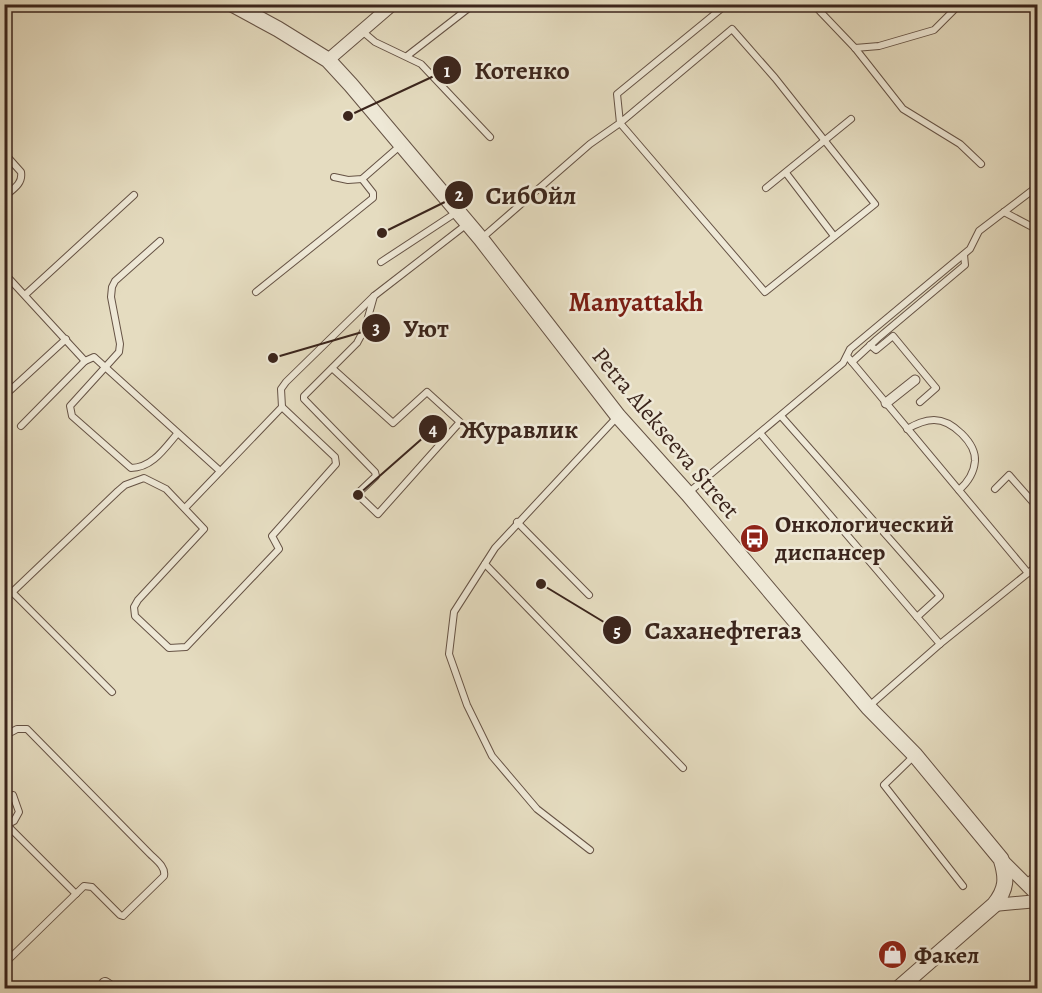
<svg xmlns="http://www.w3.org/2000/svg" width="1042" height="993" font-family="Alegreya,serif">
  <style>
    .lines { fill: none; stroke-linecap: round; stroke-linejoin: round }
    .service-casing { stroke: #665345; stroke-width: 8 }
    .pedestrian-casing { stroke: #665345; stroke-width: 11 }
    .minor-casing { stroke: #665345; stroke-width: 14 }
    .tertiary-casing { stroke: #665345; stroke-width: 17 }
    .service { stroke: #eee8d6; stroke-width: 6 }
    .pedestrian { stroke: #eee8d6; stroke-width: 9 }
    .minor { stroke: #eee8d6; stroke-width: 12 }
    .tertiary { stroke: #eee8d6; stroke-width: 15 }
    .labels { text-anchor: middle; stroke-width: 5; stroke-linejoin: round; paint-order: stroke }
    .street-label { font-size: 24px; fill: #3b251c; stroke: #eee8d6 }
    .poi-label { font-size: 24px; font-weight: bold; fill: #3b251c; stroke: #eee8d6; text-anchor: start }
    .quarter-label { font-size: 27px; font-weight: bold; fill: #7a1f14; stroke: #eee8d6 }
    .leader { fill: none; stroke: #3b251c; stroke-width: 2 }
    .callout-dot { fill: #3b251c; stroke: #eee8d6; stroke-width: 2 }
    .mark-label { font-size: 18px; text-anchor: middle; font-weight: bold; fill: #fff }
    .callout-label { font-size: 26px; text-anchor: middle; font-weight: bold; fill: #3b251c; stroke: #eee8d6; stroke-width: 5; stroke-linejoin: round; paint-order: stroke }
  </style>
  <rect width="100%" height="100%" fill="#e5dcc0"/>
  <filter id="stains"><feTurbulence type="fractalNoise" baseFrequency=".00333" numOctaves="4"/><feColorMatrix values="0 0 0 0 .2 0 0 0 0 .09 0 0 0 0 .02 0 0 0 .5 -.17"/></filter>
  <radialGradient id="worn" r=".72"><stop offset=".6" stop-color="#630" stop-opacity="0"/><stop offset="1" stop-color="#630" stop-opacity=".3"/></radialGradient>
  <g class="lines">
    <defs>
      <g id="service">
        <path d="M813 4 855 48 903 109 960 144 981 164"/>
        <path d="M362 31 375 42 421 64 490 137"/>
        <path d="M855 48 879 46 934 30 960 4"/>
        <path d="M407 56 474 4"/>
        <path d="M4 153 21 172C23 184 13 189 4 197"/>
        <path d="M786 173 834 236"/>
        <path d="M334 177 348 180 362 179 401 145"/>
        <path d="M766 188 851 119"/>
        <path d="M1004 212 1038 230"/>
        <path d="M1036 215 1038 217"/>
        <path d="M482 238 590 144 620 123 732 29 775 78 875 204 765 292 620 123 617 94 727 4"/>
        <path d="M160 241 115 281 112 287 111 297 120 344 119 352 70 406 72 416 131 468C152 468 165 448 177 434"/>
        <path d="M381 262 457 212"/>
        <path d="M4 273 85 361"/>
        <path d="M256 292 373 198V193L362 179"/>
        <path d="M25 295 134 195"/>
        <path d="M870 345 876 350 893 336 936 388 920 402"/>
        <path d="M847 356 1028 573"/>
        <path d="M852 362 877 339 965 265 964 255"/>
        <path d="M332 368 393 423 427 392 460 422 378 514 357 494 376 476 375 472 304 399V396L357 343 365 328 374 296 467 224"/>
        <path d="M4 396 66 339"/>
        <path d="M781 416 940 596 917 617"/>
        <path d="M21 426 85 361 94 357 220 471"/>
        <path d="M907 429C916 424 924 420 934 420 952 420 976 443 975 461 974 473 967 483 959 490"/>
        <path d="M760 433 940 644"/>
        <path d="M995 489 1009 475 1038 508"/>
        <path d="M688 493 843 363 850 349 970 249 979 231 1038 186"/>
        <path d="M185 508 282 407 281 389 286 382 374 296"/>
        <path d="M517 522 589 595"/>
        <path d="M485 564 683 768"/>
        <path d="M12 592 112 692"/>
        <path d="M4 600 118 491 125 485 144 478 166 489 204 529 138 600 134 607 135 616 169 648 186 647 279 549 272 536 336 464 335 457 282 407"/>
        <path d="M868 707 940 644 1038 565"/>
        <path d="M4 736 17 729H27L150 854C156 860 166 867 164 876L123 916 120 915 92 887 84 886 4 964"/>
        <path d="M914 756 884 785 963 886"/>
        <path d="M7 825 76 894"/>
        <path d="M5 826 14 821 19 812 13 795"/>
        <path d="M590 850 537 809 492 756 467 705 449 654 454 612 495 548 618 416"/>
        <path d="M1025 884 1038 873"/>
      </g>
      <path id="pedestrian" d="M886 403 915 380"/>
      <g id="minor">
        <path d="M328 60 393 4"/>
        <path d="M1001 859 1038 896"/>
        <path d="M994 905 1038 901"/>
        <path d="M105 984 111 988"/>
      </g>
      <path id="tertiary" d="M232 4 278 29 328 60 351 85 481 239 618 416 688 494 868 707 915 755 1001 859C1007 878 1007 889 994 905L899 988"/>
    </defs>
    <use href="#service" class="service-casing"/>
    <use href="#pedestrian" class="pedestrian-casing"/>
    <use href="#minor" class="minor-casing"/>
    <use href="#tertiary" class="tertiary-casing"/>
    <use href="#service" class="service"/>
    <use href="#pedestrian" class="pedestrian"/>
    <use href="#minor" class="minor"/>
    <use href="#tertiary" class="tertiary"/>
  </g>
  <defs>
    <symbol id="bus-disc" viewBox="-11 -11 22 22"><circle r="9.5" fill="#8f2418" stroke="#eee8d6"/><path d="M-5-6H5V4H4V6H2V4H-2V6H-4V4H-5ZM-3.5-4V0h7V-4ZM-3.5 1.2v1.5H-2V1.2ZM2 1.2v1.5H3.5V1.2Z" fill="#fff"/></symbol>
    <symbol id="shop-disc" viewBox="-11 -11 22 22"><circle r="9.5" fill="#8f2418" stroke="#eee8d6"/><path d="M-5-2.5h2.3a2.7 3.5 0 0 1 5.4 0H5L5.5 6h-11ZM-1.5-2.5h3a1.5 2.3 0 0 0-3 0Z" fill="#fff"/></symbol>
  </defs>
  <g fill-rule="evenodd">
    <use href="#bus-disc" x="738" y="522" width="33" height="33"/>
    <use href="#shop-disc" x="876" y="938" width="33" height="33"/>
  </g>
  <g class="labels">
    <g class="street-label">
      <text transform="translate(666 433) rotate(50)" y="8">Petra Alekseeva Street</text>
    </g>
    <g class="poi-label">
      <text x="775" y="532">Онкологический<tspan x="775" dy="28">диспансер</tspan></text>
      <text x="914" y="963">Факел</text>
    </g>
    <g class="quarter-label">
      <text x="636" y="311">Manyattakh</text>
    </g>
  </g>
  <path class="leader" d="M348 116L447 70M382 233L459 195M273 358L376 328M358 495L433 429M541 584L617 630"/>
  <g class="callout-dot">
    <circle cx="348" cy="116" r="6"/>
    <circle cx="382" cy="233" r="6"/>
    <circle cx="273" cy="358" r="6"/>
    <circle cx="358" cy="495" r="6"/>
    <circle cx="541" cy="584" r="6"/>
    <circle cx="447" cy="70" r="15"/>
    <circle cx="459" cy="195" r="15"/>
    <circle cx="376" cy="328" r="15"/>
    <circle cx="433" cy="429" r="15"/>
    <circle cx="617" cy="630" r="15"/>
  </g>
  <g class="mark-label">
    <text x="447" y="77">1</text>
    <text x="459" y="201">2</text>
    <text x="376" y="334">3</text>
    <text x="433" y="435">4</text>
    <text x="617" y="637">5</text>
  </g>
  <g class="callout-label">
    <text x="522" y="79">Котенко</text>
    <text x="531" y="204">СибОйл</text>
    <text x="426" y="337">Уют</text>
    <text x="519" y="438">Журавлик</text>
    <text x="723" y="639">Саханефтегаз</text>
  </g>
  <rect width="1042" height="993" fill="none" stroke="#e5dcc0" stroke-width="24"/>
  <rect x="6" y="6" width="1030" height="981" fill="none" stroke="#3b251c" stroke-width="3"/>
  <rect x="12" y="12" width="1018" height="969" fill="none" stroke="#3b251c" stroke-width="1.5"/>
  <rect width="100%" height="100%" filter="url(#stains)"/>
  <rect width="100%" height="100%" fill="url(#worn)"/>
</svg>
